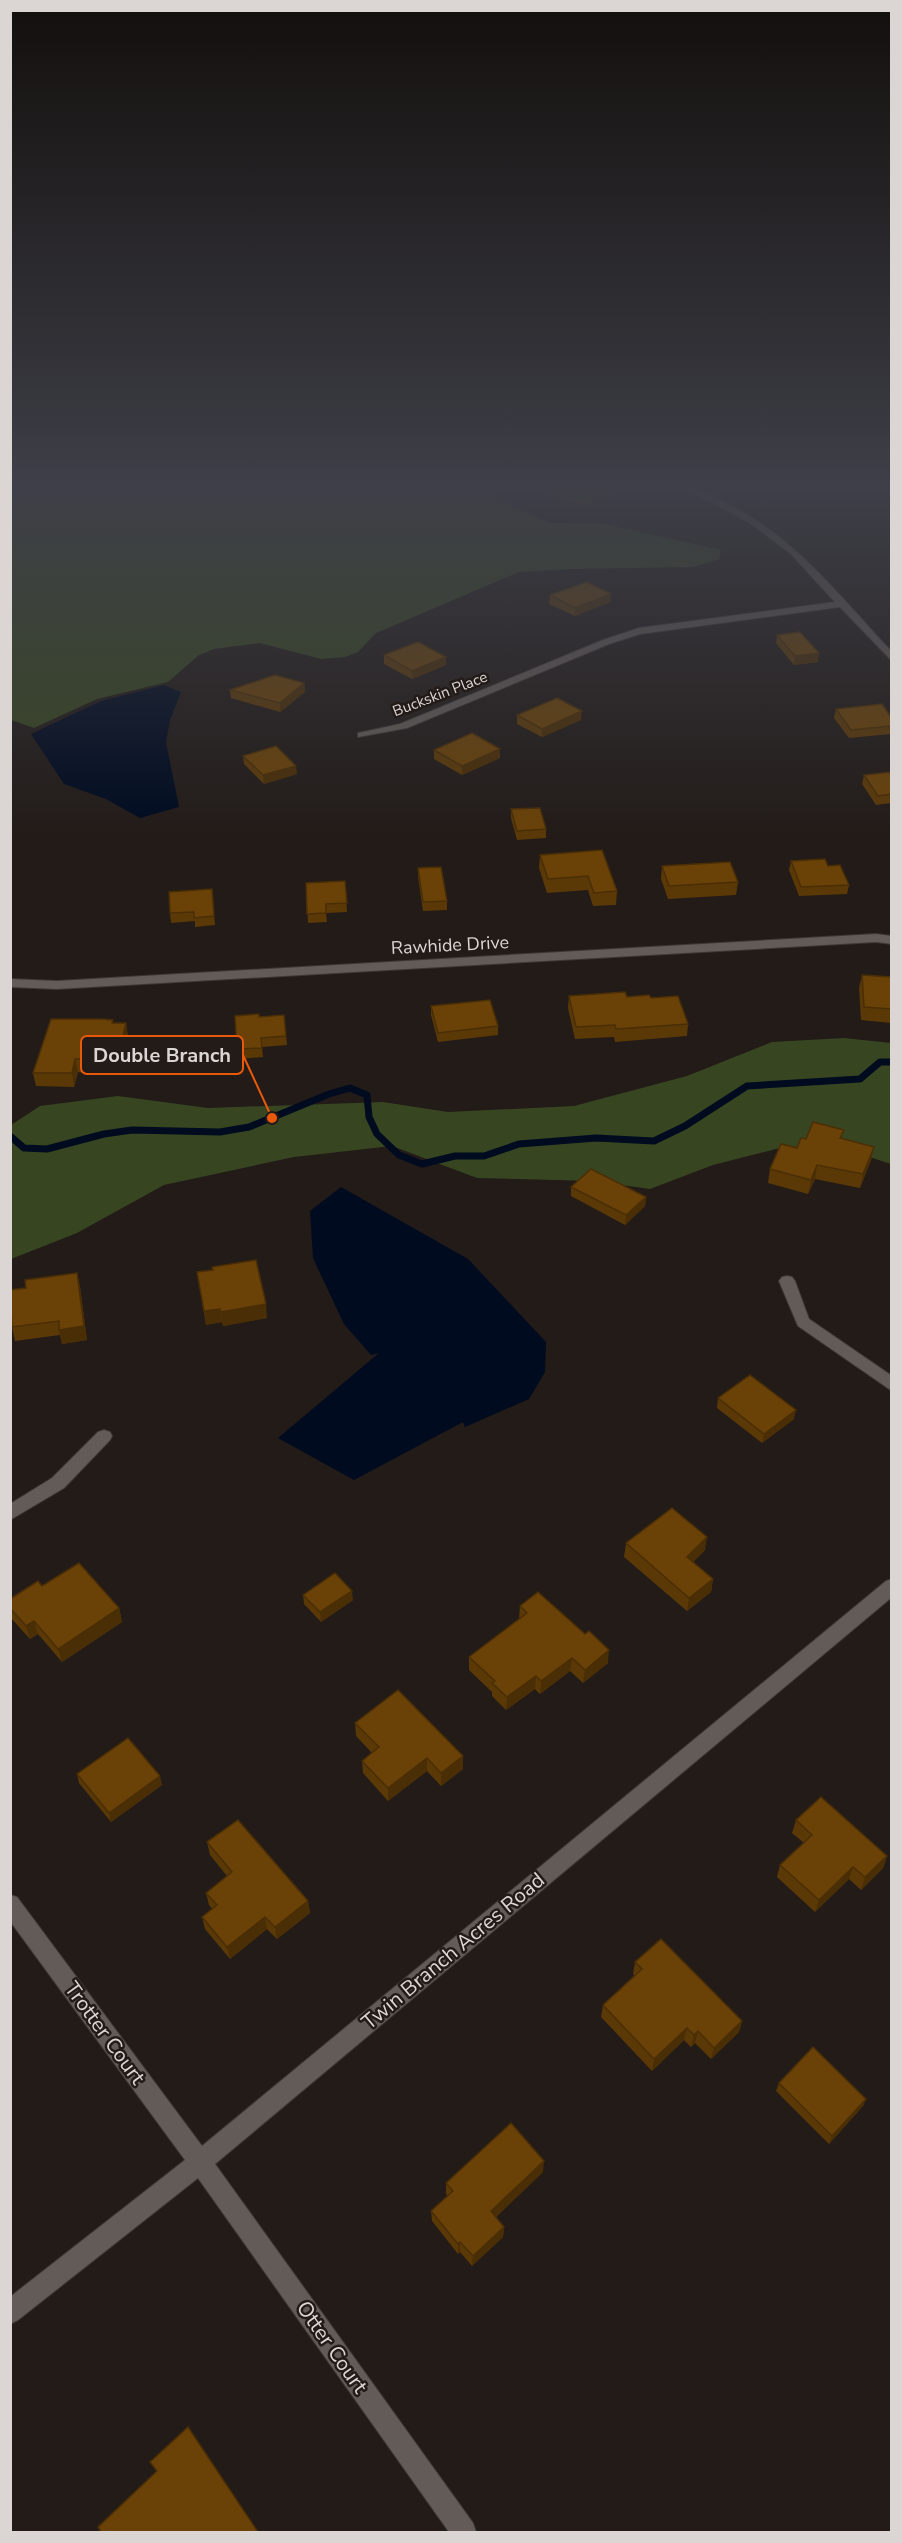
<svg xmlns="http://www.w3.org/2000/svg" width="902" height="2543" font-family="'Nunito Sans',sans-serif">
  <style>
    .green { fill: #374620 }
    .water { fill: #000b20 }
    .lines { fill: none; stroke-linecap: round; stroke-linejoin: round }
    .stream { stroke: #000b20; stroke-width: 7 }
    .minor-casing { stroke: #3d3836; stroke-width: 2 }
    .minor { fill: #635b57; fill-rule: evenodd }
    .wall { fill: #5b3907 }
    .shaded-wall { fill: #4a2e06 }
    .building { fill: #6a4208; stroke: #4a2e06; stroke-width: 1.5 }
    .labels { text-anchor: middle; stroke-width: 5; stroke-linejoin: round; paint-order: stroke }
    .far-street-label { font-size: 15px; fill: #dbd6d4; stroke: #221b18 }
    .street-label { font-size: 18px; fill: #dbd6d4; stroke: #221b18 }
    .near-street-label { font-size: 21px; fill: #dbd6d4; stroke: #221b18 }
    .leader { fill: none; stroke: #e8590c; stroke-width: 2 }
    .callout-dot { fill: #e8590c; stroke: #221b18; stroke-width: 2 }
    .callout { fill: #221b18; stroke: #e8590c; stroke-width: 2 }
    .callout-label { font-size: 20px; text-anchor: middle; font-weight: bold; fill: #dbd6d4 }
  </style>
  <rect width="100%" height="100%" fill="#221b18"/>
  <g class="green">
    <path d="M11 483H470L491 497 551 523 595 522 721 550 719 559 693 567 573 569 519 572 376 633 358 652 345 657 321 659 260 643 214 649 199 655 168 682 97 699 34 728 11 720Z"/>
    <path d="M844 1038 891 1043V1164L854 1152 780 1148 713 1165 650 1189 593 1181 477 1178 392 1146 294 1157 164 1185 77 1233 11 1259V1125L40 1106 118 1096 208 1108 383 1102 448 1112 574 1106 687 1076 772 1042Z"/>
  </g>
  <g class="water">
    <path d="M164 685 181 692 170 720 166 742 179 807 140 818 106 799 64 784 31 734 101 701Z"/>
    <path d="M341 1187 468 1259 546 1342 545 1372 529 1399 465 1427 463 1422 354 1480 278 1438 379 1353 371 1355 344 1324 313 1258 310 1211Z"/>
  </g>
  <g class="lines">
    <path class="stream" d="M10 1136 24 1148 47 1149 104 1134 132 1130 220 1132 249 1127 329 1094 350 1088 367 1095 369 1117 377 1134 399 1155 422 1164 455 1156H484L519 1144 596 1138 654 1141 685 1126 747 1086 860 1079 880 1062H892"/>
    <defs>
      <g id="minor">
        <path d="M668 483C682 483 694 489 707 494 787 527 834 590 892 652V661L840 607 640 634 609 644 407 728 358 737V733L400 724 603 640 639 628 835 602 791 554 750 523 715 504Z"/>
        <path d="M876 934 892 936V944L876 942 57 989 10 987V979L57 981Z"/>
        <path d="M787 1276 792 1277 795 1281 809 1319 892 1376V1391L798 1326 779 1281 782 1277Z"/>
        <path d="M104 1430 110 1432 112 1436 110 1440 64 1488 10 1520V1504L52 1478 98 1432Z"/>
        <path d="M892 1579V1597L215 2164 473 2523 476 2532H449L198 2178 18 2320 10 2324V2297L185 2160 10 1921V1895L17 1897 202 2146 886 1581Z"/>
      </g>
    </defs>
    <use href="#minor" class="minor-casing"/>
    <use href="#minor" class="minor"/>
  </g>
  <g class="wall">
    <path d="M519 483H602L613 488V496L585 506 568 501 564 502Z"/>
    <path d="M550 595 610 602 575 616 549 604Z"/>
    <path d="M777 635 818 662 794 665 776 643Z"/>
    <path d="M384 655 446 665 412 679 384 664Z"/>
    <path d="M304 683 305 692 280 712 231 698 230 690Z"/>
    <path d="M836 709 891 717V734L849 738 834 718Z"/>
    <path d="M517 715 581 720 542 737 517 724Z"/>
    <path d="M434 750 500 758 462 775 434 759Z"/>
    <path d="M243 756 297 774 264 784 244 764Z"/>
    <path d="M891 772V803L876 805 862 784 864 775Z"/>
    <path d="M511 809 546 829V838L517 840 511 818Z"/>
    <path d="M602 850 617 891 616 905 593 906 588 890 547 893 539 868 540 855Z"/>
    <path d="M791 861 828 866 849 885 847 894 799 896 789 870Z"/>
    <path d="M662 866 738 882 736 895 668 899 661 879Z"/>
    <path d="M418 868 447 901V910L423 911 418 877Z"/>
    <path d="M345 881 347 912 326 913 327 922 308 923 306 883Z"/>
    <path d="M212 889 215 925 195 927V921L171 923 170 913Z"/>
    <path d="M862 975 891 977V1023L861 1020 859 988Z"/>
    <path d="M569 996 627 997 651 998 688 1024 687 1036 615 1042 614 1037 575 1039 568 1008Z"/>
    <path d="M431 1006 498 1026V1035L438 1042 431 1015Z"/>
    <path d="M284 1015 287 1045 262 1047 263 1057 238 1059 237 1049 259 1017Z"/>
    <path d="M113 1020V1023H126L128 1037 121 1069H105L88 1056 84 1073 78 1072 74 1087 36 1086 33 1073Z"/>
    <path d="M842 1138 874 1147 871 1160 860 1188 815 1179 808 1194 768 1183 770 1169 797 1148 806 1139Z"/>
    <path d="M571 1187 646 1197 645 1206 625 1225 571 1196Z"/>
    <path d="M197 1272 267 1318 223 1326 222 1322 206 1325Z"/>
    <path d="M77 1273 80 1287 87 1340 62 1344 60 1335 15 1341 12 1327 26 1288Z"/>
    <path d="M718 1398 794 1419 762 1443 717 1408Z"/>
    <path d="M626 1543 705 1550 693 1562 713 1579 711 1592 687 1611 624 1557Z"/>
    <path d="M42 1586 119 1608 122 1622 62 1662 38 1634 30 1639 10 1617V1599Z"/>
    <path d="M303 1595 353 1600 321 1622 304 1604Z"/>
    <path d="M520 1606 608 1663 583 1683 570 1671 540 1694 535 1689 506 1710 492 1696V1692L469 1670V1657L519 1619Z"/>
    <path d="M355 1723 463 1769 441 1786 427 1771 388 1801 363 1773 362 1761 372 1753 356 1736Z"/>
    <path d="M77 1774 162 1785 111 1822 79 1783Z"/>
    <path d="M796 1820 887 1856 883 1868 861 1890 849 1879 815 1912 777 1877 780 1865 804 1843 792 1833Z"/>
    <path d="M207 1842 308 1901 310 1913 277 1939 267 1929 230 1959 205 1929 202 1917 212 1909 209 1905 206 1893 227 1876 210 1855Z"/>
    <path d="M635 1962 742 2021 739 2032 711 2059 695 2043 691 2047 684 2040 652 2071 601 2017 603 2005 635 1976 633 1974Z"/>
    <path d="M779 2083 866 2099 863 2106 829 2144 776 2091Z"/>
    <path d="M543 2172 496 2217 504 2227 503 2237 472 2266 460 2252 458 2254 432 2221 431 2211 448 2196 446 2194V2183Z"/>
  </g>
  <g class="shaded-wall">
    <path d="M613 488V496L585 506 586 498Z"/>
    <path d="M569 493 568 501 564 502V494Z"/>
    <path d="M611 594 610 602 575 616V608Z"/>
    <path d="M819 653 818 662 794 665 795 656Z"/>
    <path d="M446 657V665L412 679V671Z"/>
    <path d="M304 683 305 692 280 712V703Z"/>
    <path d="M582 711 581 720 542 737V729Z"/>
    <path d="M500 749V758L462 775V766Z"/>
    <path d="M296 766 297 774 264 784 263 775Z"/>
    <path d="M126 1023 128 1037 121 1069 119 1055Z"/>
    <path d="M85 1043 88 1056 84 1073 81 1059Z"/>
    <path d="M75 1059 78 1072 74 1087 72 1073Z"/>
    <path d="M874 1147 871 1160 860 1188 863 1174Z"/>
    <path d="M817 1165 815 1179 808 1194 811 1180Z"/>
    <path d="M646 1197 645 1206 625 1225 626 1215Z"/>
    <path d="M77 1273 80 1287 87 1340 62 1344 59 1330Z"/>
    <path d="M266 1304 267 1318 223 1326 221 1312Z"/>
    <path d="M220 1309 222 1322 206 1325 204 1311Z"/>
    <path d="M796 1410 794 1419 762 1443 764 1434Z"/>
    <path d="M707 1537 705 1550 685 1570 687 1557Z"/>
    <path d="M713 1579 711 1592 687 1611 689 1598Z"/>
    <path d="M352 1591 353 1600 321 1622 320 1612Z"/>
    <path d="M119 1608 122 1622 62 1662 58 1649Z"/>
    <path d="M34 1621 38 1634 30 1639 26 1626Z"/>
    <path d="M609 1650 608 1663 583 1683 585 1670Z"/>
    <path d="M572 1658 570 1671 540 1694 541 1681Z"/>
    <path d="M536 1676 535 1689 506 1710 507 1697Z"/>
    <path d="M463 1756V1769L441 1786V1773Z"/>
    <path d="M427 1758V1771L388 1801V1788Z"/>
    <path d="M160 1776 162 1785 111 1822 109 1813Z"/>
    <path d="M887 1856 883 1868 861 1890 865 1877Z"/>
    <path d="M853 1867 849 1879 815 1912 819 1900Z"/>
    <path d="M308 1901 310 1913 277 1939 275 1927Z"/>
    <path d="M265 1917 267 1929 230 1959 227 1947Z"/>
    <path d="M742 2021 739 2032 711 2059 714 2048Z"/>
    <path d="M687 2028 684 2040 652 2071 654 2059Z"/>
    <path d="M698 2031 695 2043 691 2047 694 2035Z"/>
    <path d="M866 2099 863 2106 829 2144 832 2136Z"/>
    <path d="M544 2161 543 2172 491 2221V2211Z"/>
    <path d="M504 2227 503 2237 472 2266 473 2256Z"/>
    <path d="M460 2242V2252L458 2254V2244Z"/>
  </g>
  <g class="building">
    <path d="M537 483H602L613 488 586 498 569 493 564 494Z"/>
    <path d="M587 582 611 594 575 608 550 595Z"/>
    <path d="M800 632 819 653 795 656 777 635Z"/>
    <path d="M418 642 446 657 412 671 384 655Z"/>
    <path d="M275 675 304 683 280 703 230 690Z"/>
    <path d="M557 698 582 711 542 729 517 715Z"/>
    <path d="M882 704 891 717V726L851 730 836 709Z"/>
    <path d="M472 733 500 749 462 766 434 750Z"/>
    <path d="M276 746 296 766 263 775 243 756Z"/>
    <path d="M891 772V794L878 796 864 775Z"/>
    <path d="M540 808 546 829 517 831 511 809Z"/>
    <path d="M602 850 617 891 594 893 588 876 548 879 540 855Z"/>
    <path d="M825 859 828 866 840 865 849 885 801 887 791 861Z"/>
    <path d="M730 862 738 882 669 886 662 866Z"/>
    <path d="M441 867 447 901 423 902 418 868Z"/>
    <path d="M345 881 347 903 326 904V913L307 914 306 883Z"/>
    <path d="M212 889 214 916 194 918V912L170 913 169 892Z"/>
    <path d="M862 975 891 977V1009L864 1007Z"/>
    <path d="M625 992 627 997 649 995 651 998 678 996 688 1024 616 1029 615 1025 576 1027 569 996Z"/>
    <path d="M490 1000 498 1026 438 1033 431 1006Z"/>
    <path d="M259 1014V1017L284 1015 286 1036 261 1038 262 1048 237 1049 235 1016Z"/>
    <path d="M51 1019H101L113 1020 112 1023H126L119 1055H102L85 1043 81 1059H75L72 1073H33Z"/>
    <path d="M813 1122 844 1130 840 1138 874 1147 863 1174 817 1165 811 1180 770 1169 781 1144 797 1148 801 1138 806 1139Z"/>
    <path d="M591 1169 646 1197 626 1215 571 1187Z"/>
    <path d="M256 1260 266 1304 221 1312 220 1309 204 1311 197 1272 213 1270 212 1267Z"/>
    <path d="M77 1273 84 1326 59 1330V1321L12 1327 10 1290 26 1288 25 1280Z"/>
    <path d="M750 1375 796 1410 764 1434 718 1398Z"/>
    <path d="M672 1508 707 1537 687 1557 713 1579 689 1598 626 1543Z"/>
    <path d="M79 1563 119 1608 58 1649 34 1621 26 1626 10 1608V1599L38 1581 42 1586Z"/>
    <path d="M335 1573 352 1591 320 1612 303 1595Z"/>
    <path d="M538 1592 585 1634 589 1631 609 1650 585 1670 572 1658 541 1681 536 1676 507 1697 492 1683 495 1681 469 1657 527 1613 520 1606Z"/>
    <path d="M398 1690 463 1756 441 1773 427 1758 388 1788 362 1761 379 1747 355 1723Z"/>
    <path d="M128 1738 160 1776 109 1813 77 1774Z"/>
    <path d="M821 1797 887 1856 865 1877 853 1867 819 1900 780 1865 812 1835 796 1820Z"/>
    <path d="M238 1820 308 1901 275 1927 265 1917 227 1947 202 1917 217 1905 206 1893 232 1872 207 1842Z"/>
    <path d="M661 1939 742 2021 714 2048 698 2031 694 2035 687 2028 654 2059 603 2005 642 1969 635 1962Z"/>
    <path d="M813 2047 866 2099 832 2136 779 2083Z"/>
    <path d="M511 2123 544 2161 491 2211 504 2227 473 2256 460 2242 458 2244 431 2211 453 2191 446 2183Z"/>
    <path d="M188 2427 258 2532H101L98 2527 157 2471 150 2462Z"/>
  </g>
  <linearGradient id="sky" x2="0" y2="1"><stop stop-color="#130f0d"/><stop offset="0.58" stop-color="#3e3f48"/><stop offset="1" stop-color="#3e3f48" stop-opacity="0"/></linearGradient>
  <rect width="902" height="839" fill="url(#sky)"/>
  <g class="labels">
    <g class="far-street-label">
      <text transform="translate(440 694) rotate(-21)" y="5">Buckskin Place</text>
    </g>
    <g class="street-label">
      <text transform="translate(450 945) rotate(-3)" y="6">Rawhide Drive</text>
    </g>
    <g class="near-street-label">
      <text transform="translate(453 1951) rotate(-40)" y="7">Twin Branch Acres Road</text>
      <text transform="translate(105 2033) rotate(54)" y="7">Trotter Court</text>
      <text transform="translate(332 2347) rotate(55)" y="7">Otter Court</text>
    </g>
  </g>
  <path class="leader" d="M272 1118L243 1055"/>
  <circle class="callout-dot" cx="272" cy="1118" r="6"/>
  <rect class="callout" x="81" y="1036" width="162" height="38" rx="6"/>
  <g class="callout-label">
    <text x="162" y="1062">Double Branch</text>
  </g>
  <rect width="902" height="2543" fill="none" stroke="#dbd6d4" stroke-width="24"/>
</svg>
